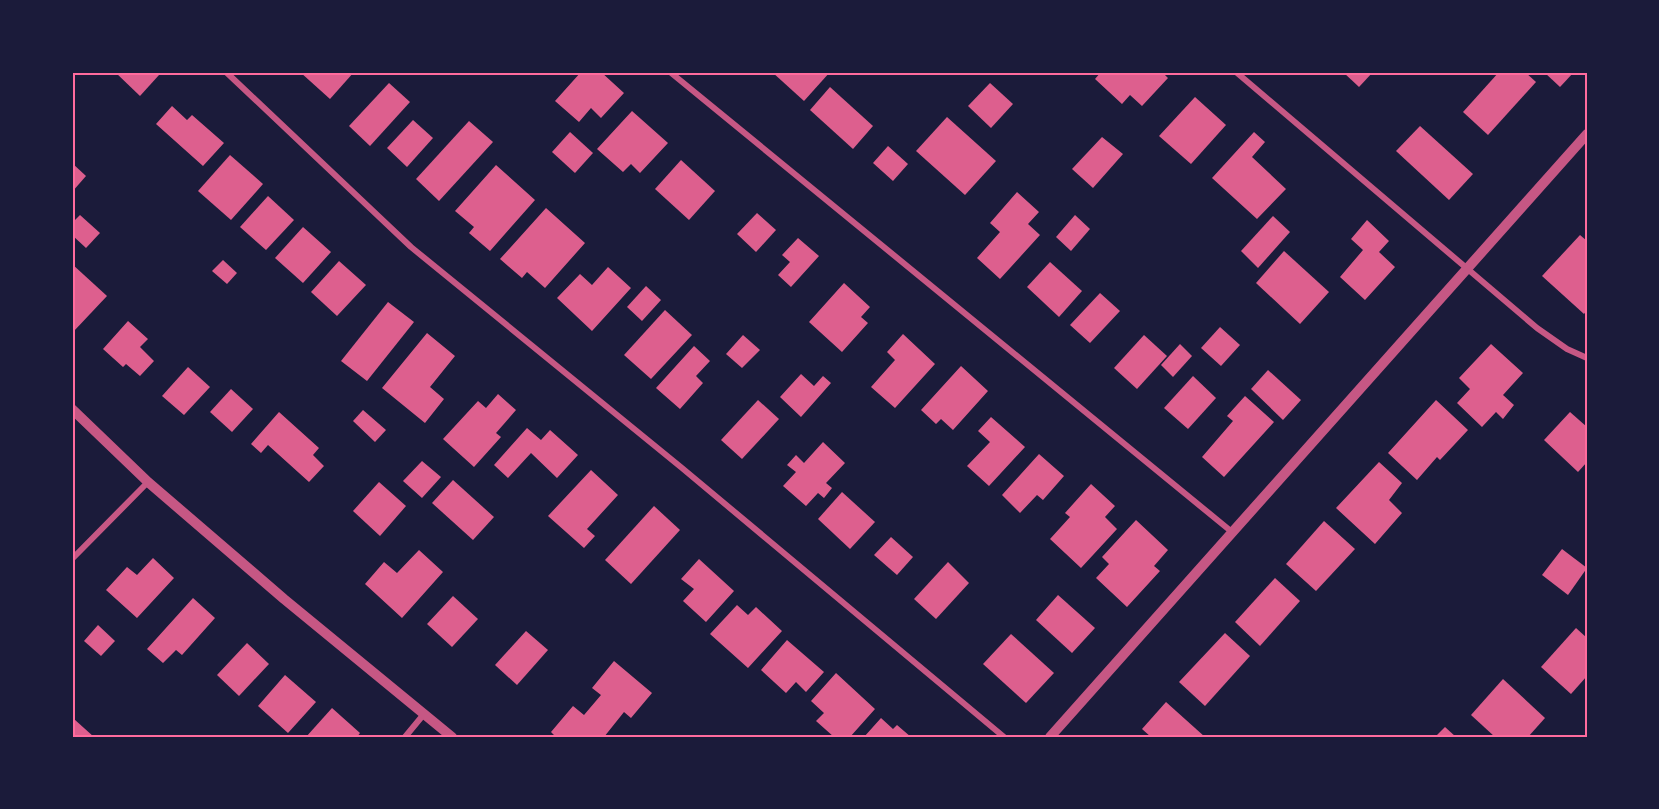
<svg xmlns="http://www.w3.org/2000/svg" width="1659" height="809" font-family="'PT Sans',sans-serif">
  <style>
    .building { fill: #dd5f8e }
    .lines { fill: none; stroke-linecap: round; stroke-linejoin: round }
    .minor { stroke: #c65784; stroke-width: 6 }
    .tertiary { stroke: #c65784; stroke-width: 10 }
    .neatline { fill: none; stroke: #ff6b9d; stroke-width: 2 }
  </style>
  <rect width="100%" height="100%" fill="#1b1b3a"/>
  <g class="building">
    <path d="M115 72H155L159 75 140 96Z"/>
    <path d="M300 72H354L330 99Z"/>
    <path d="M581 72H601L624 93 601 118 591 108 579 122 555 101Z"/>
    <path d="M772 72H830L804 101Z"/>
    <path d="M1101 72H1162L1168 78 1142 106 1130 95 1122 104 1095 79Z"/>
    <path d="M1343 72H1373L1359 87Z"/>
    <path d="M1499 72H1525L1536 82 1488 135 1463 112Z"/>
    <path d="M1544 72H1574L1560 87Z"/>
    <path d="M389 83 410 102 370 146 349 126Z"/>
    <path d="M990 83 1013 104 991 128 968 106Z"/>
    <path d="M830 87 873 126 853 149 810 110Z"/>
    <path d="M1195 97 1226 125 1191 164 1159 136Z"/>
    <path d="M172 106 187 120 192 115 224 143 203 166 156 124Z"/>
    <path d="M632 111 668 143 640 173 631 164 623 172 597 149Z"/>
    <path d="M947 117 996 161 965 195 916 151Z"/>
    <path d="M413 120 433 138 407 167 387 148Z"/>
    <path d="M469 121 493 142 439 201 416 179Z"/>
    <path d="M1420 126 1473 174 1449 200 1396 151Z"/>
    <path d="M570 132 593 153 575 173 552 152Z"/>
    <path d="M1254 132 1265 142 1252 157 1286 189 1257 219 1212 178Z"/>
    <path d="M1102 137 1123 154 1093 188 1072 169Z"/>
    <path d="M888 146 908 164 893 181 873 163Z"/>
    <path d="M230 155 263 184 231 220 198 191Z"/>
    <path d="M681 160 715 191 689 220 655 189Z"/>
    <path d="M72 163 86 176 72 192Z"/>
    <path d="M496 165 535 200 490 251 469 233 474 227 455 211Z"/>
    <path d="M1017 192 1039 212 1028 224 1040 235 1000 279 977 258 1000 232 990 223Z"/>
    <path d="M268 196 294 220 266 250 240 227Z"/>
    <path d="M546 208 585 243 545 288 527 272 522 278 500 259Z"/>
    <path d="M757 213 776 230 756 252 737 234Z"/>
    <path d="M80 215 100 233 86 248 72 235V223Z"/>
    <path d="M1075 215 1090 229 1071 251 1056 237Z"/>
    <path d="M1273 216 1290 232 1258 268 1241 251Z"/>
    <path d="M1367 220 1389 241 1379 252 1395 267 1365 300 1340 277 1363 250 1351 239Z"/>
    <path d="M303 227 331 252 303 283 275 258Z"/>
    <path d="M1580 235 1587 241V310L1584 314 1542 276Z"/>
    <path d="M798 238 819 256 791 287 778 275 790 262 782 255Z"/>
    <path d="M1284 251 1329 292 1300 324 1256 283Z"/>
    <path d="M223 260 237 273 227 284 212 271Z"/>
    <path d="M339 261 366 285 337 316 311 292Z"/>
    <path d="M1050 262 1082 291 1059 317 1027 287Z"/>
    <path d="M72 264 107 296 74 331 72 329Z"/>
    <path d="M608 267 631 288 592 331 557 298 580 274 592 285Z"/>
    <path d="M844 283 870 307 861 317 868 323 842 352 809 322Z"/>
    <path d="M646 286 661 300 642 321 627 307Z"/>
    <path d="M1100 293 1120 311 1090 343 1070 325Z"/>
    <path d="M388 302 414 322 367 381 341 361Z"/>
    <path d="M665 310 692 335 651 379 624 355Z"/>
    <path d="M128 321 148 339 140 347 154 361 140 376 126 364 123 367 103 349Z"/>
    <path d="M1220 327 1240 345 1221 366 1201 348Z"/>
    <path d="M427 333 455 356 430 387 444 399 425 423 382 388Z"/>
    <path d="M903 334 935 364 895 408 871 387 895 360 887 352Z"/>
    <path d="M743 335 760 350 742 368 726 354Z"/>
    <path d="M1144 335 1167 356 1137 389 1114 368Z"/>
    <path d="M1180 344 1192 356 1173 377 1161 365Z"/>
    <path d="M1491 344 1523 373 1503 395 1514 405 1503 419 1496 412 1482 427 1457 403 1470 389 1459 378Z"/>
    <path d="M694 346 710 361 696 376 703 383 680 409 656 388Z"/>
    <path d="M961 366 988 391 953 430 941 419 936 424 921 410Z"/>
    <path d="M188 367 210 387 184 415 162 396Z"/>
    <path d="M1268 370 1301 400 1283 420 1251 389Z"/>
    <path d="M801 374 814 386 823 376 831 383 801 417 780 397Z"/>
    <path d="M1193 376 1216 398 1188 429 1164 408Z"/>
    <path d="M231 389 253 409 232 432 210 412Z"/>
    <path d="M498 394 516 410 496 433 501 437 474 467 443 439 478 401 486 408Z"/>
    <path d="M1245 396 1274 422 1224 477 1202 457 1233 421 1227 416Z"/>
    <path d="M758 400 779 419 742 459 721 440Z"/>
    <path d="M1436 400 1468 430 1440 460 1437 457 1417 480 1388 453Z"/>
    <path d="M363 410 386 430 375 442 353 421Z"/>
    <path d="M279 412 319 448 313 455 324 466 309 482 268 445 261 453 251 444Z"/>
    <path d="M1570 412 1587 427V462L1578 472 1544 440Z"/>
    <path d="M991 417 1025 447 989 486 967 466 990 442 978 431Z"/>
    <path d="M527 428 541 440 550 430 578 455 557 478 531 453 508 478 494 465Z"/>
    <path d="M823 442 845 463 826 483 832 488 824 498 818 493 806 506 783 486 796 472 787 465 796 455 804 463Z"/>
    <path d="M1039 454 1064 476 1043 500 1037 495 1020 513 1002 495Z"/>
    <path d="M422 461 441 477 422 498 403 481Z"/>
    <path d="M1379 462 1402 483 1389 500 1402 513 1375 544 1336 508Z"/>
    <path d="M591 470 618 495 587 529 595 536 584 548 548 516Z"/>
    <path d="M453 480 494 517 473 540 432 503Z"/>
    <path d="M379 482 406 506 380 536 353 511Z"/>
    <path d="M1091 484 1115 506 1105 517 1117 529 1081 568 1050 539 1070 517 1065 513Z"/>
    <path d="M842 492 875 522 850 549 818 519Z"/>
    <path d="M654 506 680 530 631 584 605 560Z"/>
    <path d="M1136 520 1168 550 1154 566 1160 571 1127 607 1096 578 1109 564 1102 557Z"/>
    <path d="M1324 521 1355 549 1316 591 1286 564Z"/>
    <path d="M891 537 913 557 897 575 874 555Z"/>
    <path d="M1562 549 1587 568 1568 595 1542 575Z"/>
    <path d="M419 550 443 572 402 618 365 584 384 562 397 573Z"/>
    <path d="M153 558 174 578 137 618 106 590 127 567 137 575Z"/>
    <path d="M699 559 734 591 706 622 683 601 694 589 681 579Z"/>
    <path d="M948 562 969 583 936 619 914 599Z"/>
    <path d="M1275 578 1300 601 1260 646 1235 622Z"/>
    <path d="M1058 595 1095 628 1072 653 1036 620Z"/>
    <path d="M453 596 478 619 452 647 427 624Z"/>
    <path d="M193 598 215 618 182 655 176 650 163 663 147 649Z"/>
    <path d="M737 605 748 615 756 607 782 631 748 668 710 634Z"/>
    <path d="M98 625 115 641 101 656 84 641Z"/>
    <path d="M1576 628 1587 638V676L1571 694 1541 667Z"/>
    <path d="M526 631 548 650 517 685 495 665Z"/>
    <path d="M1225 633 1250 656 1205 706 1179 682Z"/>
    <path d="M1011 634 1054 673 1026 703 983 664Z"/>
    <path d="M787 640 824 672 806 692 796 682 786 693 761 670Z"/>
    <path d="M247 643 269 664 239 696 217 675Z"/>
    <path d="M614 661 652 693 631 718 624 712 604 737H556L551 732 573 706 584 715 601 695 592 688Z"/>
    <path d="M836 673 875 709 850 737H834L816 721 824 713 811 701Z"/>
    <path d="M285 675 316 702 288 733 258 706Z"/>
    <path d="M1503 679 1545 718 1528 737H1495L1471 715Z"/>
    <path d="M1166 702 1205 737H1151L1142 729Z"/>
    <path d="M332 708 360 733 357 737H306Z"/>
    <path d="M881 718 893 729 897 725 911 737H864Z"/>
    <path d="M74 719 94 737H72V721Z"/>
    <path d="M1445 727 1456 737H1435Z"/>
  </g>
  <g class="lines">
    <g class="minor">
      <path d="M226 72 411 247 682 468 1004 737"/>
      <path d="M670 72 1232 532"/>
      <path d="M1236 72 1537 328 1567 349 1587 358"/>
      <path d="M72 559 148 482"/>
      <path d="M405 737 424 714"/>
    </g>
    <g class="tertiary">
      <path d="M72 409 148 482 284 599 452 737"/>
      <path d="M1050 737 1587 134"/>
    </g>
  </g>
  <rect width="1659" height="809" fill="none" stroke="#1b1b3a" stroke-width="147"/>
  <rect x="74" y="74" width="1512" height="662" class="neatline"/>
</svg>
